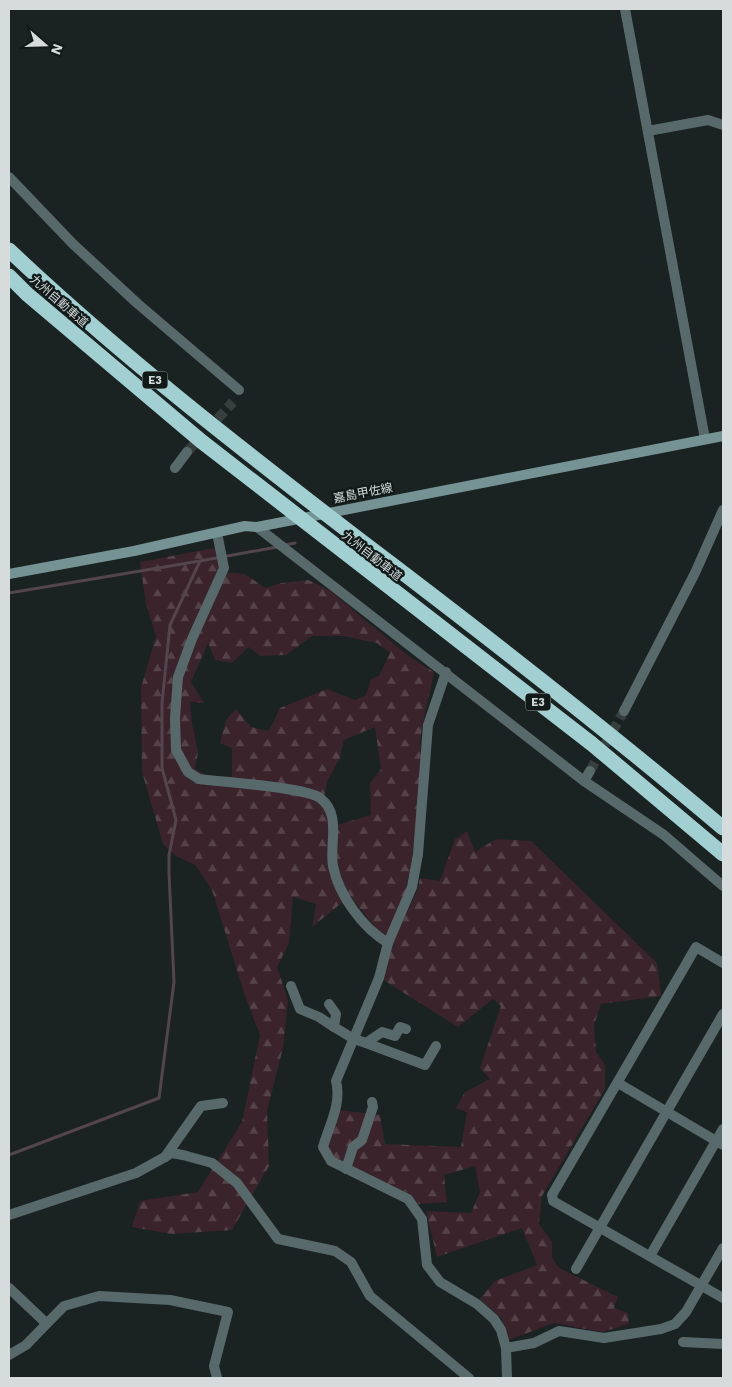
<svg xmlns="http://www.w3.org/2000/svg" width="732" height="1387" font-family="'Work Sans','Noto Sans JP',sans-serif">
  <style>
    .forest { fill: url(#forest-firs); fill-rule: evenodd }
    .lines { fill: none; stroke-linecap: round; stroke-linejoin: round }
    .stream { stroke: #54444c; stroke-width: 3 }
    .minor-tunnel { stroke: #363e3e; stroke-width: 10; stroke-dasharray: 10 5; stroke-linecap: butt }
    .minor { stroke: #57696a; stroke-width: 10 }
    .secondary { stroke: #759394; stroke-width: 10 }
    .motorway { stroke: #a2d0d2; stroke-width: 15 }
    .labels { text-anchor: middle; stroke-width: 4.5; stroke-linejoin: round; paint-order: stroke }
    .shield { fill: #111919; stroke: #9ba1a1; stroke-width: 1 }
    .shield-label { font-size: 11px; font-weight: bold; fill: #d6dbdb }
    .street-label { font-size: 12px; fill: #d6dbdb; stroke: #111919 }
  </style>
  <defs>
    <pattern id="forest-firs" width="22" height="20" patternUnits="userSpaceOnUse" patternTransform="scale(1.25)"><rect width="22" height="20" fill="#3a232b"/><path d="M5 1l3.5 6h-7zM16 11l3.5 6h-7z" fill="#564249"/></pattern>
  </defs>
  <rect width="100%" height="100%" fill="#1a2222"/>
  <g class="forest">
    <path d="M214 548 225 572 245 574 265 588 282 583 308 580 329 590 410 657 434 672C430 693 424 714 421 736 419 746 422 757 421 767 419 805 412 913 383 937L350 896 312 927 316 904 293 897 289 943 277 967 288 1000 283 1048 267 1111 269 1166 232 1230 171 1234 132 1227 140 1201 198 1192 242 1122 260 1035 244 993 212 890 195 865 176 856 163 844 142 772 141 688 156 636 146 604 140 562ZM312 636H343L377 643 390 653 379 676 371 679 366 695 355 700 327 689 280 708 269 731 251 727 236 709 226 720 220 743 232 748V777L203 786 205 774 195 769 198 752 192 724 190 702 204 703 191 682 208 643 215 660 232 663 249 647 260 656 286 655ZM375 727 381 769 370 783 371 815 334 826 324 797 328 780 340 758 344 740Z"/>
    <path d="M467 831 475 852 496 839 531 841 657 963 661 996 601 1004 594 1025 596 1052 605 1065V1089L542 1196 539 1224 552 1242V1258L559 1268 618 1297 614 1308 628 1313 629 1324 602 1332 554 1323 506 1341 502 1319 480 1299 495 1281 537 1265 522 1228 437 1257 426 1211 471 1213 480 1192 475 1166 444 1175 447 1202 418 1204 410 1194 335 1159 325 1149 339 1110 380 1115 385 1144 461 1147 467 1112 456 1108 465 1092 490 1079 480 1068 501 1006 493 999 458 1027 382 979 390 948 417 891 420 878 440 881 455 839Z"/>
  </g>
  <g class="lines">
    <g class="stream">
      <path d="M285 545 295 543"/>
      <path d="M9 593 200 561"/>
      <path d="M9 1155 159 1098 174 982 169 873V855L176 820 162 768V703L170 625 200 561 277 547"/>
    </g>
    <g class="minor-tunnel">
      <path d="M187 452 233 402"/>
      <path d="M590 771 624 711"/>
    </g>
    <g class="minor">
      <path d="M625 9 705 439"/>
      <path d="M648 131 708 120 723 125"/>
      <path d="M9 177 73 244 138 304 239 390"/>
      <path d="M175 468 187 452"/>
      <path d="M257 527 584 781 664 835 723 886"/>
      <path d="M217 533 224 568 192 639 178 677 175 718 176 750 188 772 199 779C221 782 305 787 320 798 342 814 329 844 333 866 339 896 363 928 388 943"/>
      <path d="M446 672 428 725 418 854 412 887 388 943 379 978 336 1081C342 1103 329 1126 323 1147L331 1161 408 1199 422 1219 427 1265 440 1282 477 1304 494 1319 501 1330 506 1348 507 1378"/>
      <path d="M624 711 695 573 723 510"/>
      <path d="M584 781 590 771"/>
      <path d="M723 963 696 947 552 1195 553 1201 723 1298"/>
      <path d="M291 986 300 1009 319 1017 334 1027"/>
      <path d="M329 1004 336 1014 334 1027 354 1039 366 1043 382 1032 395 1036 400 1027 406 1029"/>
      <path d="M366 1043 425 1065 436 1046"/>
      <path d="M618 1083 723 1145"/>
      <path d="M165 1157 171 1153 183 1155 212 1163 237 1183 278 1239 335 1251 351 1262 370 1296 469 1378"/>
      <path d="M346 1169 353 1147 362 1140 373 1107 372 1102"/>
      <path d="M9 1215 136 1173 165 1157 201 1106 223 1103"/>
      <path d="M650 1256 723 1129"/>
      <path d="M576 1269 723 1014"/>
      <path d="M9 1288 46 1323"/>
      <path d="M683 1342 723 1344"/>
      <path d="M506 1348 534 1343 559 1331 604 1338 661 1329 675 1324 686 1312 723 1248"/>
      <path d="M9 1355 26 1345 64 1306 99 1296 170 1300 228 1312 214 1366 217 1378"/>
    </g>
    <path class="secondary" d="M9 574 134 551 245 526 257 527 723 436"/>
    <g class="motorway">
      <path d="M9 250C120 355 240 448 361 541 484 634 606 729 723 828"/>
      <path d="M9 276 27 294 201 441 592 744 723 854"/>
    </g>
  </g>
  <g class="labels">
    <g class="shield">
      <rect x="142.5" y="371.5" width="25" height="17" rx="4"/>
      <rect x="525.5" y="693.5" width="25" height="17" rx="4"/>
    </g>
    <g class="shield-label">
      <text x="155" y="384">E3</text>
      <text x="538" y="706">E3</text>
    </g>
    <g class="street-label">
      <text transform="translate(59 301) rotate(41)" y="4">九州自動車道</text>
      <text transform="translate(363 493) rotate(-11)" y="4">嘉島甲佐線</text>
      <text transform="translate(372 556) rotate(38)" y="4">九州自動車道</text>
    </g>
  </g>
  <rect width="732" height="1387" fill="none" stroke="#d6dbdb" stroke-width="20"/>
  <g transform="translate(45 45) rotate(110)" stroke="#111919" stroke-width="4" paint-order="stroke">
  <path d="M0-4L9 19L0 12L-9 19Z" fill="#d6dbdb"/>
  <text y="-8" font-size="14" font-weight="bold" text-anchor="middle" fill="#d6dbdb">N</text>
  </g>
</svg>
